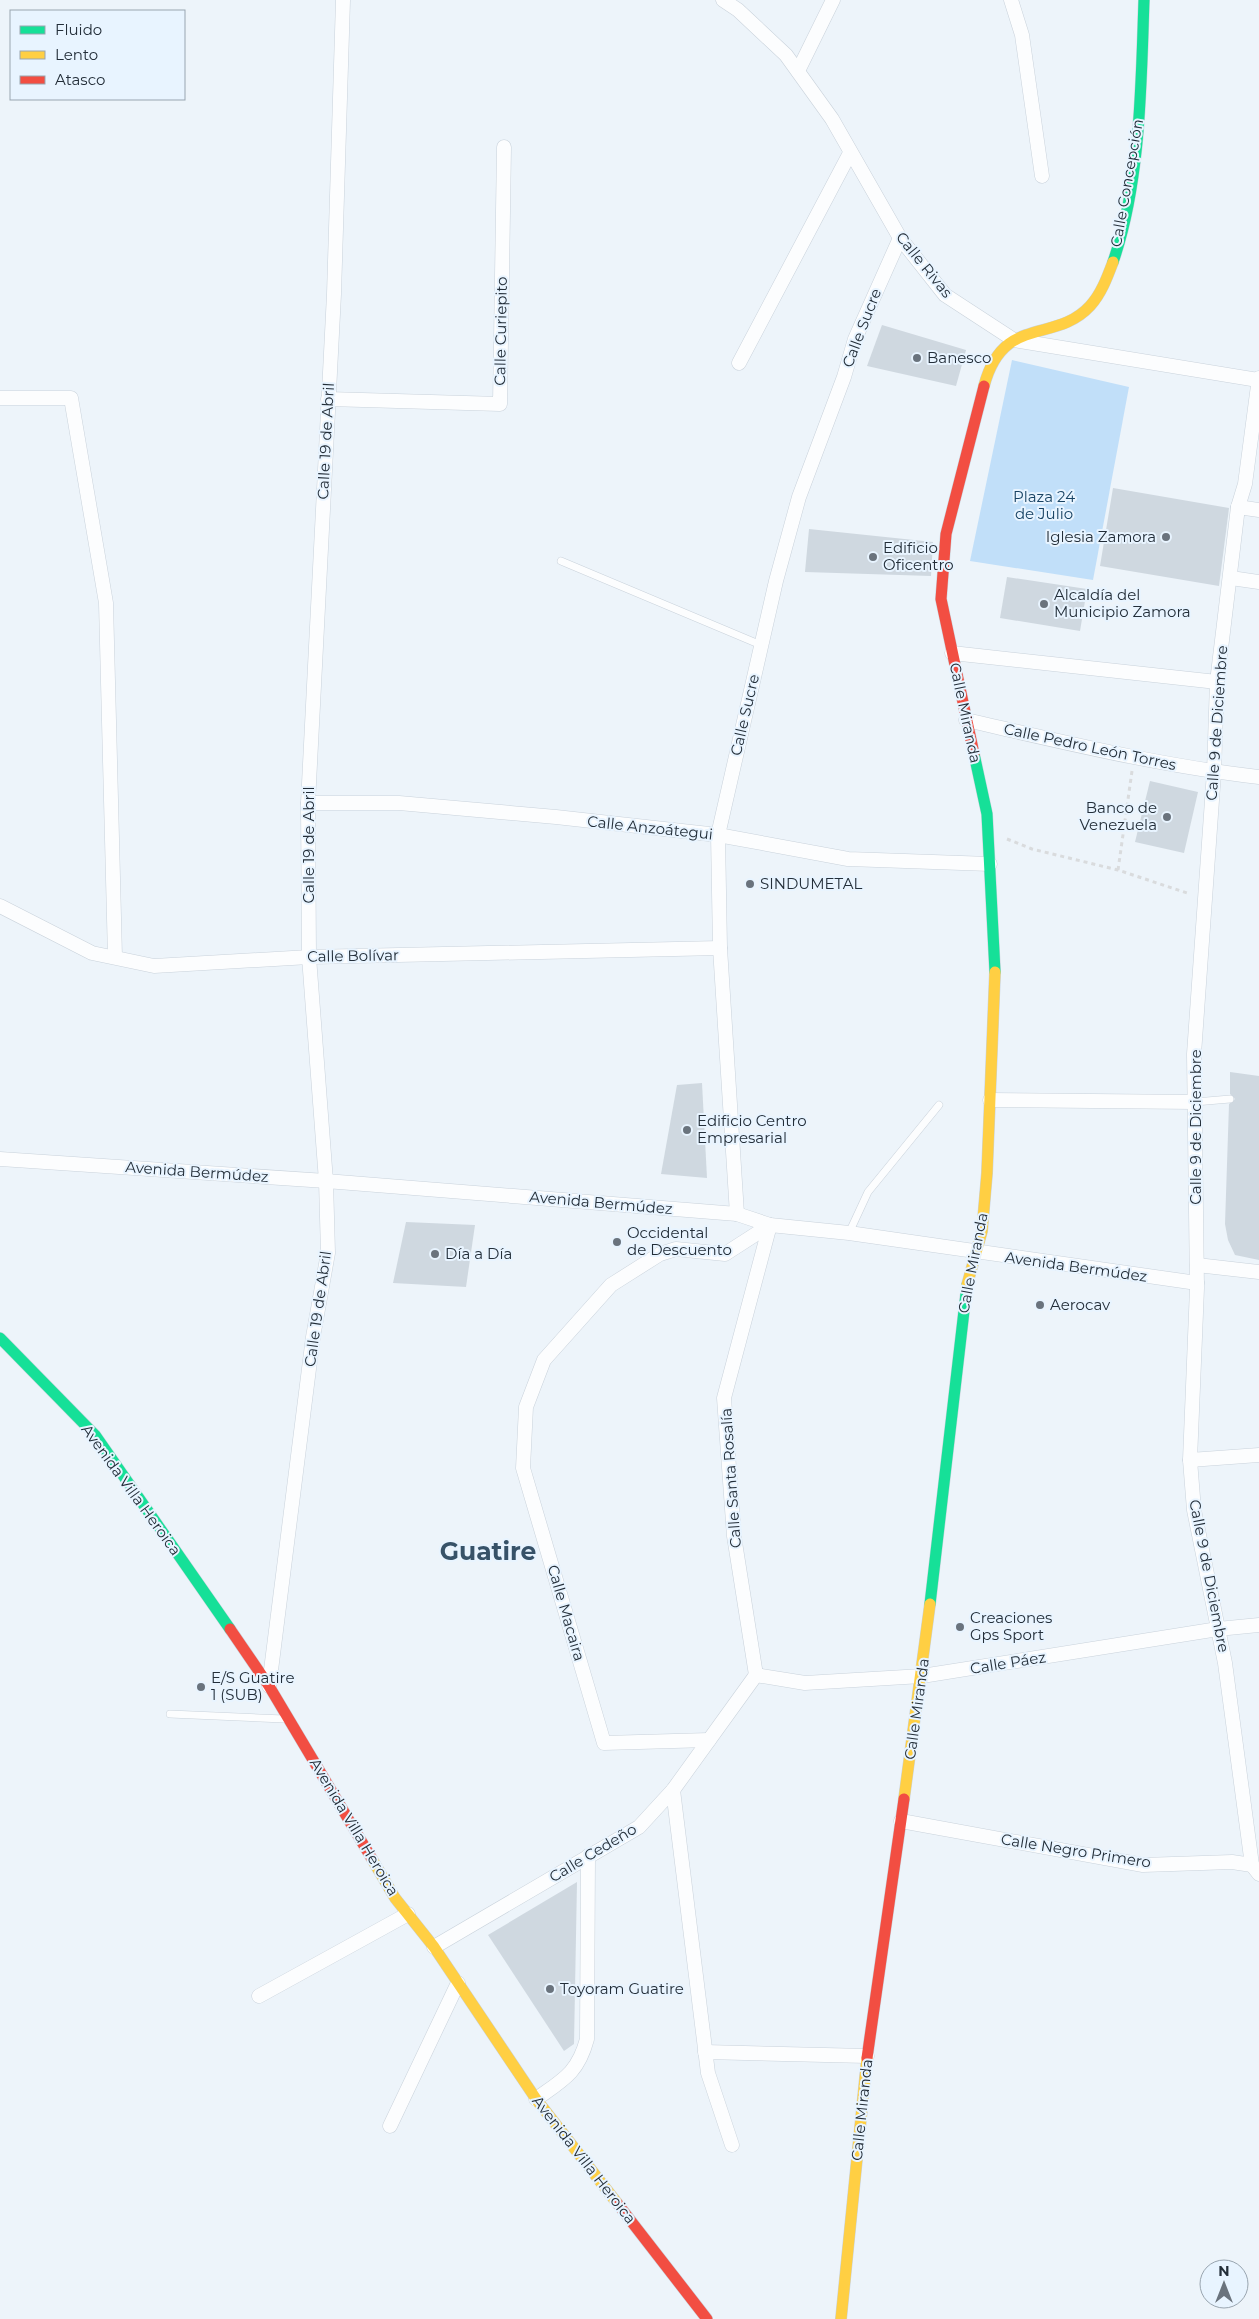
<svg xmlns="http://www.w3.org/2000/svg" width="1259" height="2319" font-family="Montserrat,sans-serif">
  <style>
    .green { fill: #c1dff9 }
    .building { fill: #cfd8e0 }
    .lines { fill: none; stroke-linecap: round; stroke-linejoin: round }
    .lane-casing { stroke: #c9d2db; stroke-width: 8 }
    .street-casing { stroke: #c9d2db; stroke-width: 15 }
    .fast-casing { stroke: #c9d2db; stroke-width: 12 }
    .slow-casing { stroke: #c9d2db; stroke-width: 12 }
    .jam-casing { stroke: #c9d2db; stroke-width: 12 }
    .path { stroke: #d9dbdd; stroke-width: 3; stroke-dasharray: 4 4; stroke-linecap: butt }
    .lane { stroke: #fcfdfe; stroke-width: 7 }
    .street { stroke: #fcfdfe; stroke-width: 14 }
    .fast { stroke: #16e098; stroke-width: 11 }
    .slow { stroke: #ffcf43; stroke-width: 11 }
    .jam { stroke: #f24e42; stroke-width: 11 }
    .poi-dot { fill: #6a737d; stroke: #e8f4ff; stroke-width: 2 }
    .labels { text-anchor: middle; stroke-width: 4; stroke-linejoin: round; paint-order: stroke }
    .street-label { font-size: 15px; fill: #232e39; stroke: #e8f4ff }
    .poi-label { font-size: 15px; fill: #232e39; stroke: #e8f4ff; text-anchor: start }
    .park-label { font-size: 15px; fill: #184364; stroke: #e8f4ff }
    .town-label { font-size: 25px; font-weight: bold; fill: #375268; stroke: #e8f4ff }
  </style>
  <rect width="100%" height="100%" fill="#edf4fa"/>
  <path class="green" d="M1012 360 1129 387 1093 580 970 561Z"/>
  <g class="building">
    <path d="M882 325 966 350 956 386 867 366Z"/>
    <path d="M1113 488 1229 508 1219 586 1100 566Z"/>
    <path d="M809 529 933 542 931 576 805 572Z"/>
    <path d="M1007 577 1087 589 1080 631 1000 618Z"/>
    <path d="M1150 781 1198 792 1184 853 1135 842Z"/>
    <path d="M1230 1072 1259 1076V1260L1235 1255 1228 1240 1225 1224 1229 1104 1235 1099 1230 1094Z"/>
    <path d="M702 1083 707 1178 661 1174 677 1085Z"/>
    <path d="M406 1222 475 1225 466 1287 393 1283Z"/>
    <path d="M577 1882 574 2044 564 2051 488 1935Z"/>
  </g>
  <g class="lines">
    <defs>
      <g id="lane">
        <path d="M561 561 761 645"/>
        <path d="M1195 1102 1230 1099"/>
        <path d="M849 1233 868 1192 939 1105"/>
        <path d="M170 1714 284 1719"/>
      </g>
      <g id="street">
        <path d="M723 0 738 10 786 55 832 119 900 238 945 295 1014 340 1258 380"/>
        <path d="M1011 0 1022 35 1042 176"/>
        <path d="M798 71 833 0"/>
        <path d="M739 363 850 153"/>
        <path d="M1259 378 1245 484 1238 507 1217 682 1214 772 1194 1054 1197 1288 1190 1460 1194 1510 1225 1663 1252 1865 1259 1874"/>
        <path d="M0 398H71L106 603 115 957"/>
        <path d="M328 399 500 404 504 147"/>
        <path d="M1238 507 1259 510"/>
        <path d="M1231 578 1259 582"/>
        <path d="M952 653 1217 682"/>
        <path d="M966 720C1063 742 1160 766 1259 777"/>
        <path d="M308 803H399L556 817 718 835 848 859 990 864"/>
        <path d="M0 906 92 953 154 966 309 957 720 948"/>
        <path d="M990 1100 1195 1102"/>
        <path d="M0 1159 326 1181 737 1214 770 1225 849 1233 1197 1283"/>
        <path d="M737 1214 720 948 718 835 776 581 799 497 844 377 855 339 900 238"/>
        <path d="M1197 1265 1259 1272"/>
        <path d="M1190 1460 1259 1455"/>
        <path d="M756 1675 805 1683 922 1676 1218 1629 1259 1625"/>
        <path d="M756 1675 734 1536 724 1398 770 1225"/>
        <path d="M269 1686 313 1337 328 1253 326 1181 309 957 308 803 334 294 343 0"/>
        <path d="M709 1740 604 1743 523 1468 526 1407 544 1360 611 1285 660 1254 676 1249 725 1254 770 1225"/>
        <path d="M673 1790 708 2073 732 2145"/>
        <path d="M901 1821 1143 1865 1232 1862 1252 1865"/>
        <path d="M434 1947 639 1827 673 1790 756 1675"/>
        <path d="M259 1996 408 1914"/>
        <path d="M705 2052 867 2056"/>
        <path d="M536 2099C563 2080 578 2073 587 2039L588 1856"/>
        <path d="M390 2126 458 1983"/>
      </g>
      <g id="fast">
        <path d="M1113 262C1141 182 1141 84 1144 0"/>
        <path d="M974 754 987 814 995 972"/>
        <path d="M0 1338 95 1435 230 1629"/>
        <path d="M930 1604 967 1285"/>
      </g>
      <g id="slow">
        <path d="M984 386C1003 314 1055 344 1090 306 1101 294 1107 278 1113 262"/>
        <path d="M967 1285 982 1231 987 1173 995 972"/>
        <path d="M904 1799 930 1604"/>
        <path d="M372 1859 395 1898 434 1947 536 2099 617 2203"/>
        <path d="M841 2319 867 2058"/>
      </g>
      <g id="jam">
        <path d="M974 754 941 599 946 534 984 386"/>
        <path d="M230 1629 269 1686 372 1859"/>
        <path d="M867 2058 904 1799"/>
        <path d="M617 2203 707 2319"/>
      </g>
    </defs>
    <use href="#lane" class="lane-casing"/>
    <use href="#street" class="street-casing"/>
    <use href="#fast" class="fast-casing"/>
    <use href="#slow" class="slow-casing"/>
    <use href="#jam" class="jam-casing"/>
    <g class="path">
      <path d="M1007 839 1032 849 1118 870 1190 894"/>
      <path d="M1118 870 1132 771"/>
    </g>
    <use href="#lane" class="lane"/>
    <use href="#street" class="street"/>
    <use href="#fast" class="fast"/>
    <use href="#slow" class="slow"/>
    <use href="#jam" class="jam"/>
  </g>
  <g class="poi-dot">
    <circle cx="917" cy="358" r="5"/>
    <circle cx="1166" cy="537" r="5"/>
    <circle cx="873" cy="557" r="5"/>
    <circle cx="1044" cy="604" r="5"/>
    <circle cx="1167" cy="817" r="5"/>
    <circle cx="750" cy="884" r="5"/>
    <circle cx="687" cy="1130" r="5"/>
    <circle cx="617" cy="1242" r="5"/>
    <circle cx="435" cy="1254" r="5"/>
    <circle cx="1040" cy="1305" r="5"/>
    <circle cx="960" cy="1627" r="5"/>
    <circle cx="201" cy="1687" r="5"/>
    <circle cx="550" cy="1989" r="5"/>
  </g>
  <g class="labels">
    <g class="street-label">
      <text transform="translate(1127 183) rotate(-80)" y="5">Calle Concepción</text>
      <text transform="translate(924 265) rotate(51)" y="5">Calle Rivas</text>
      <text transform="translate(862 328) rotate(-69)" y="5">Calle Sucre</text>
      <text transform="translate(501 331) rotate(-89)" y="5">Calle Curiepito</text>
      <text transform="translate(326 441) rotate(-87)" y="5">Calle 19 de Abril</text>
      <text transform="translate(965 713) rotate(78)" y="5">Calle Miranda</text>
      <text transform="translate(745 715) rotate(-77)" y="5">Calle Sucre</text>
      <text transform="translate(1217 723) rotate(-86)" y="5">Calle 9 de Diciembre</text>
      <text transform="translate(1090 747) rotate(12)" y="5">Calle Pedro León Torres</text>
      <text transform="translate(650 828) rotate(6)" y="5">Calle Anzoátegui</text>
      <text transform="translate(309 845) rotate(-90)" y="5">Calle 19 de Abril</text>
      <text transform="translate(353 956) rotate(-1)" y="5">Calle Bolívar</text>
      <text transform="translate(1196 1127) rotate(-90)" y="5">Calle 9 de Diciembre</text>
      <text transform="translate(197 1172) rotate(4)" y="5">Avenida Bermúdez</text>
      <text transform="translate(601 1203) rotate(5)" y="5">Avenida Bermúdez</text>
      <text transform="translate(973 1263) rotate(-79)" y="5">Calle Miranda</text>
      <text transform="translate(1076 1267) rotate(8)" y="5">Avenida Bermúdez</text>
      <text transform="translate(318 1309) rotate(-82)" y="5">Calle 19 de Abril</text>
      <text transform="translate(731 1478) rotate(-94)" y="5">Calle Santa Rosalía</text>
      <text transform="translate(131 1490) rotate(54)" y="5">Avenida Villa Heroica</text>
      <text transform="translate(1209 1576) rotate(79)" y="5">Calle 9 de Diciembre</text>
      <text transform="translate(566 1613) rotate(74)" y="5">Calle Macaira</text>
      <text transform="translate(1008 1663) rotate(-9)" y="5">Calle Páez</text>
      <text transform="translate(917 1709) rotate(-82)" y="5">Calle Miranda</text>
      <text transform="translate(354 1827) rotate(59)" y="5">Avenida Villa Heroica</text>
      <text transform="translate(1076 1851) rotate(9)" y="5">Calle Negro Primero</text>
      <text transform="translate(593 1853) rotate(-31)" y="5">Calle Cedeño</text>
      <text transform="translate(862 2110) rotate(-84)" y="5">Calle Miranda</text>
      <text transform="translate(584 2160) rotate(52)" y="5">Avenida Villa Heroica</text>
    </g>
    <g class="poi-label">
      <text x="927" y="363">Banesco</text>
      <text x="1156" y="542" text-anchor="end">Iglesia Zamora</text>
      <text x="883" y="553">Edificio<tspan x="883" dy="17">Oficentro</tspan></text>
      <text x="1054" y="600">Alcaldía del<tspan x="1054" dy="17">Municipio Zamora</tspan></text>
      <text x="1157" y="813" text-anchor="end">Banco de<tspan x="1157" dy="17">Venezuela</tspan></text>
      <text x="760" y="889">SINDUMETAL</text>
      <text x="697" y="1126">Edificio Centro<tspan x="697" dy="17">Empresarial</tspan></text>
      <text x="627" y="1238">Occidental<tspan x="627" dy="17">de Descuento</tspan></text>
      <text x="445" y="1259">Día a Día</text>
      <text x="1050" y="1310">Aerocav</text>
      <text x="970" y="1623">Creaciones<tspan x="970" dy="17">Gps Sport</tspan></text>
      <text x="211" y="1683">E/S Guatire<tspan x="211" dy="17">1 (SUB)</tspan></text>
      <text x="560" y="1994">Toyoram Guatire</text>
    </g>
    <g class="park-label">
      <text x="1044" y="502">Plaza 24<tspan x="1044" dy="17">de Julio</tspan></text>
    </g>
    <g class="town-label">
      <text x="488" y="1560">Guatire</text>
    </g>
  </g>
  <rect x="10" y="10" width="175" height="90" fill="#e8f4ff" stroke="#99a5b0"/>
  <rect x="20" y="26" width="25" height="8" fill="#16e098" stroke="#99a5b0"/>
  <text x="55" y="35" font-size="15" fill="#232e39">Fluido</text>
  <rect x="20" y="51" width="25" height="8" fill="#ffcf43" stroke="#99a5b0"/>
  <text x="55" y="60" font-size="15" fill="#232e39">Lento</text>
  <rect x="20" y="76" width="25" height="8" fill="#f24e42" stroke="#99a5b0"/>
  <text x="55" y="85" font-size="15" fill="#232e39">Atasco</text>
  <g transform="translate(1224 2284)"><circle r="24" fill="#e8f4ff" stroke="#99a5b0"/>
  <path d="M0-4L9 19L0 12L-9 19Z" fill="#6a737d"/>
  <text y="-8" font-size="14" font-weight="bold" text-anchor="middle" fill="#232e39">N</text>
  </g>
</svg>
